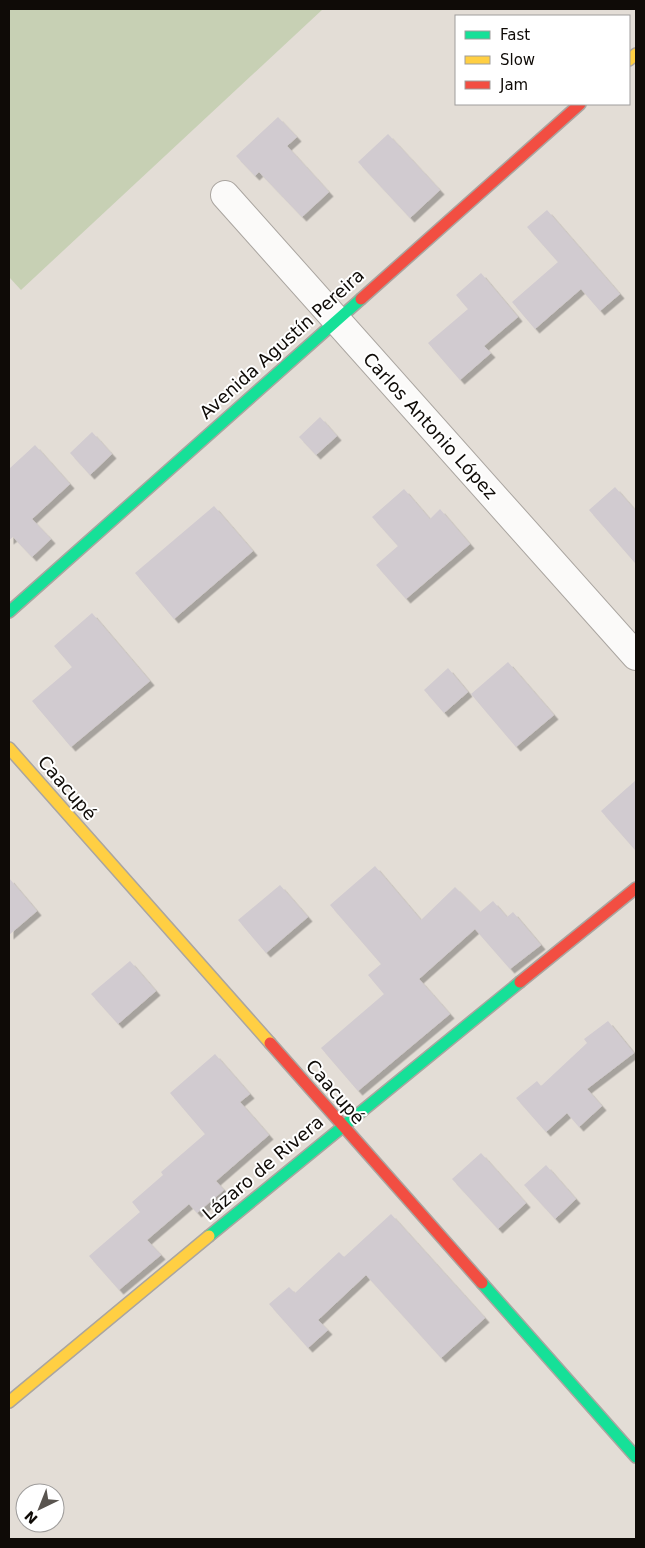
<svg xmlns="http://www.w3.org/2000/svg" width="645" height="1548" font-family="'DejaVu Sans',sans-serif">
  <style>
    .pitch { fill: #c7d0b4 }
    .building { fill: #d1cbd0; filter: url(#shadow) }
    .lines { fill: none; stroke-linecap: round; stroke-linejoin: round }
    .street-casing { stroke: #aaa5a0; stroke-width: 30 }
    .fast-casing { stroke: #aaa5a0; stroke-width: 14 }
    .slow-casing { stroke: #aaa5a0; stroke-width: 14 }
    .jam-casing { stroke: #aaa5a0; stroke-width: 14 }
    .street { stroke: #fbfaf9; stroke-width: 28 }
    .fast { stroke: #16e098; stroke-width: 11 }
    .slow { stroke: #ffcf43; stroke-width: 11 }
    .jam { stroke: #f24e42; stroke-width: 11 }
    .labels { text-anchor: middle; stroke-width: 4; stroke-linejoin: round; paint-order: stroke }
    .street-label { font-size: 18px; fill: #0f0b07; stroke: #fff }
  </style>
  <defs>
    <filter id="shadow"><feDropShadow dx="4.5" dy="4.5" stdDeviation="0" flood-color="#0004"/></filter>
  </defs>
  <rect width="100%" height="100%" fill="#e3ddd6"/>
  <path class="pitch" d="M9 9H323L21 290 9 277Z"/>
  <g class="building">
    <path d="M278 117 297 137 287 146 329 192 302 217 259 172 255 176 236 156Z"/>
    <path d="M388 134 440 190 410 218 358 162Z"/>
    <path d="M547 210 620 294 600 311 581 289 535 329 512 302 558 262 527 227Z"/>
    <path d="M481 273 518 317 484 346 491 353 460 380 428 343 468 309 456 295Z"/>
    <path d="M320 417 337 436 316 455 299 437Z"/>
    <path d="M92 432 112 454 90 475 70 453Z"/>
    <path d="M35 445 70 484 32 519 51 539 32 557 13 537 9 540V469Z"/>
    <path d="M615 487 636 511V564L589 510Z"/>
    <path d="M404 489 430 519 440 509 470 544 406 599 376 565 398 546 372 517Z"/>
    <path d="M214 506 253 551 174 619 135 573Z"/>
    <path d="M92 613 150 681 71 747 32 701 72 667 54 646Z"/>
    <path d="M508 662 554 715 516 747 471 694Z"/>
    <path d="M448 668 468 692 444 713 424 690Z"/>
    <path d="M636 780V851L601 811Z"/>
    <path d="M375 866 421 920 455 887 480 912 493 901 507 917 513 912 541 945 510 969 475 929 419 979 450 1014 358 1091 321 1048 384 994 368 975 381 964 330 905Z"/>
    <path d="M9 878 37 911 9 935Z"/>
    <path d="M280 885 308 917 266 953 238 920Z"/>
    <path d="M130 961 156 991 118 1024 91 994Z"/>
    <path d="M608 1021 634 1053 587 1089 602 1106 579 1127 567 1113 546 1132 516 1098 537 1081 541 1086 587 1043 584 1039Z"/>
    <path d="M215 1054 250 1094 240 1102 269 1135 216 1181 224 1190 197 1213 189 1204 147 1240 161 1255 119 1290 89 1256 140 1212 132 1202 163 1175 161 1172 205 1134 170 1093Z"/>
    <path d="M481 1153 526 1203 498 1229 452 1179Z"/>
    <path d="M546 1165 576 1199 555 1219 524 1185Z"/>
    <path d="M391 1214 485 1318 441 1358 366 1275 318 1320 328 1330 308 1348 269 1304 289 1287 295 1293 339 1252 344 1257Z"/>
  </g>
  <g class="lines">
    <defs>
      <path id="street" d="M225 195 636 656"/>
      <g id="fast">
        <path d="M9 612 361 299"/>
        <path d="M209 1236 520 982"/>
        <path d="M482 1283 636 1457"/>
      </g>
      <g id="slow">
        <path d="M629 60 636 54"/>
        <path d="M9 748 270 1043"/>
        <path d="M9 1402 209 1236"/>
      </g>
      <g id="jam">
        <path d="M361 299 580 104"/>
        <path d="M520 982 636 888"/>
        <path d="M270 1043 482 1283"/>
      </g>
    </defs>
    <use href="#street" class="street-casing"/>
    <use href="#fast" class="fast-casing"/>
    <use href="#slow" class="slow-casing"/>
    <use href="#jam" class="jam-casing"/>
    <use href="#street" class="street"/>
    <use href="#fast" class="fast"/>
    <use href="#slow" class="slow"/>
    <use href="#jam" class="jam"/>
  </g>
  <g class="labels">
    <g class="street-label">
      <text transform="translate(282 344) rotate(-42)" y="6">Avenida Agustín Pereira</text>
      <text transform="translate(430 426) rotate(48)" y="6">Carlos Antonio López</text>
      <text transform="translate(67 788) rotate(49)" y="6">Caacupé</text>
      <text transform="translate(335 1092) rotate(49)" y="6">Caacupé</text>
      <text transform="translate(263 1168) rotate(-40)" y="6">Lázaro de Rivera</text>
    </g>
  </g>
  <rect width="645" height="1548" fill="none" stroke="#0f0b07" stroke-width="20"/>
  <rect x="455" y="15" width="175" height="90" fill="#ffffff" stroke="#9f9d9c"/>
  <rect x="465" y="31" width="25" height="8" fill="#16e098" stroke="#9f9d9c"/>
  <text x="500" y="40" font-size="15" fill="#0f0b07">Fast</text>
  <rect x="465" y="56" width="25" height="8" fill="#ffcf43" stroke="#9f9d9c"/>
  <text x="500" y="65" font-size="15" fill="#0f0b07">Slow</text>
  <rect x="465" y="81" width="25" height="8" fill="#f24e42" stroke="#9f9d9c"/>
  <text x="500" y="90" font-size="15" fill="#0f0b07">Jam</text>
  <g transform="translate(40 1508) rotate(223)"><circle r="24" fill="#ffffff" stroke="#9f9d9c"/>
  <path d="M0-4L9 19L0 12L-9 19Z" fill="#59544f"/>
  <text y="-8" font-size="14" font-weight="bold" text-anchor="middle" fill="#0f0b07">N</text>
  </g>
</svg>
